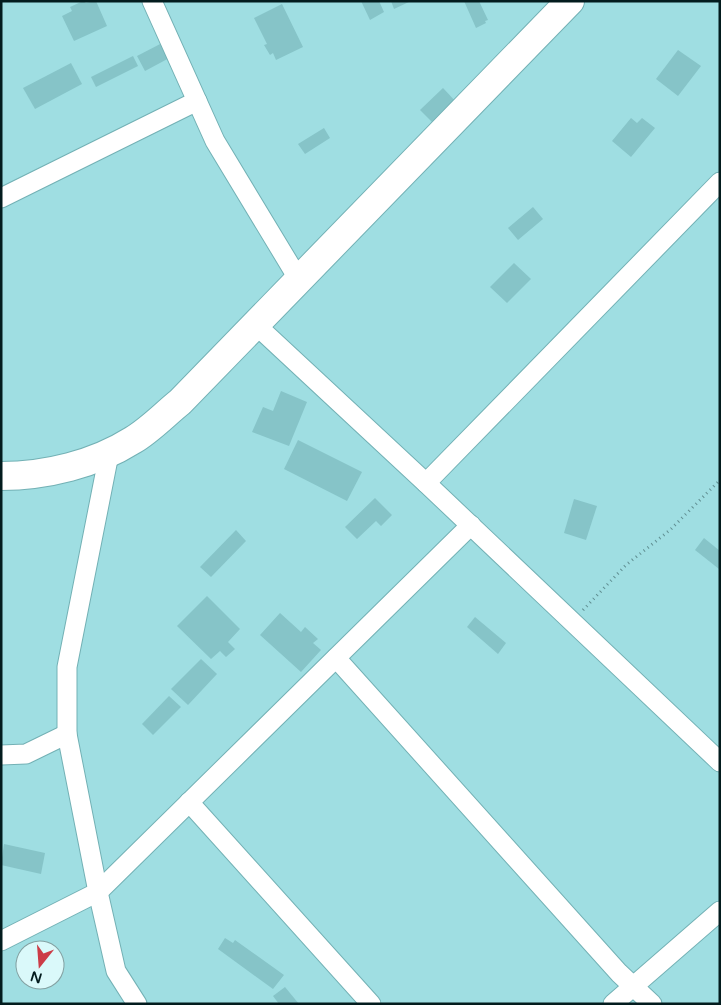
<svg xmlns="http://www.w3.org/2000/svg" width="721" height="1005" font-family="'Varela Round',sans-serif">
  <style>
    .building { fill: #86c4c8 }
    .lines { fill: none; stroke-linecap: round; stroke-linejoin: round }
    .street-casing { stroke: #73b1b5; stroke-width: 21 }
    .secondary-casing { stroke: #73b1b5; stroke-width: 30 }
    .path { stroke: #608f92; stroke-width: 3; stroke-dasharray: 1 4; stroke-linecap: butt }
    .street { stroke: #fff; stroke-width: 19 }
    .secondary { stroke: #fff; stroke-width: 28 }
  </style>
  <rect width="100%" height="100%" fill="#9fdee2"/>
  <g class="building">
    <path d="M83 1 86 3 96 1 107 26 74 41 62 16 72 11 70 7Z"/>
    <path d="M361 1H379L384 12 370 20Z"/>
    <path d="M391 1H411L394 9Z"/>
    <path d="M464 1H479L488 20 485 21 486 23 476 28Z"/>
    <path d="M282 4 303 47 276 60 273 53 270 55 264 45 267 44 254 18Z"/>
    <path d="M164 42 173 56 145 71 137 56Z"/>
    <path d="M678 50 701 66 678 96 656 79Z"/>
    <path d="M133 56 138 66 96 87 91 77Z"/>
    <path d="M71 63 82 84 35 109 23 88Z"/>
    <path d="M443 88 457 103 434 124 420 110Z"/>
    <path d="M631 118 637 123 642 118 655 128 631 157 612 141Z"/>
    <path d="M324 128 330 138 305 154 298 144Z"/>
    <path d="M533 207 543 219 518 240 508 228Z"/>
    <path d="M514 263 531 279 507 303 490 287Z"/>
    <path d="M281 391 307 402 289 446 252 432 263 407 273 411Z"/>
    <path d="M298 440 362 472 347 501 284 469Z"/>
    <path d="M375 498 392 515 381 526 376 521 357 539 345 527Z"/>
    <path d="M574 499 597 506 586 540 564 533Z"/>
    <path d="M236 530 246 541 211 577 200 567Z"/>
    <path d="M704 538 720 551 719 569 695 550Z"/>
    <path d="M207 596 240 629 228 642 235 649 226 657 220 651 211 659 177 626Z"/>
    <path d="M280 613 301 632 305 627 318 639 313 643 321 650 301 672 260 635Z"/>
    <path d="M475 617 506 643 498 654 467 627Z"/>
    <path d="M201 659 217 674 188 705 171 689Z"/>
    <path d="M169 696 181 707 153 735 142 724Z"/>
    <path d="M4 844 45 853 41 874 1 865Z"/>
    <path d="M225 938 233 943 235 940 284 975 273 989 218 949Z"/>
    <path d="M285 987 299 1004H279L273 996Z"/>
  </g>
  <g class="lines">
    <defs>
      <g id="street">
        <path d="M152 1 215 141 299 280"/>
        <path d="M1 198 197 101"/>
        <path d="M255 324 426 483 720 762"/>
        <path d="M109 454 67 667V734L98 892 116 971 137 1004"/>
        <path d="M426 483 720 182"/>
        <path d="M336 658 619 973 652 1004"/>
        <path d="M1 755 26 754 67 734"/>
        <path d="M189 802 371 1004"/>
        <path d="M1 941 98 892 471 525"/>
        <path d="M613 1004 720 911"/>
      </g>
      <path id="secondary" d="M1 476C46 476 95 464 133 440 150 430 165 414 180 402L570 1"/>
    </defs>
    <use href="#street" class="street-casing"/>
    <use href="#secondary" class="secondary-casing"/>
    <path class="path" d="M583 610 626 565 670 530 720 480"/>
    <use href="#street" class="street"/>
    <use href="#secondary" class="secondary"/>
  </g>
  <rect width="721" height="1005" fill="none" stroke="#031c1e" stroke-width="5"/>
  <g transform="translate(40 965) rotate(197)"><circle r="24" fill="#daf9fa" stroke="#84a1a2"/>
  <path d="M0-4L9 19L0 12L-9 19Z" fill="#cc3c47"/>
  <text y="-8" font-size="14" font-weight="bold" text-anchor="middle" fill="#031c1e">N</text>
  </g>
</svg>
